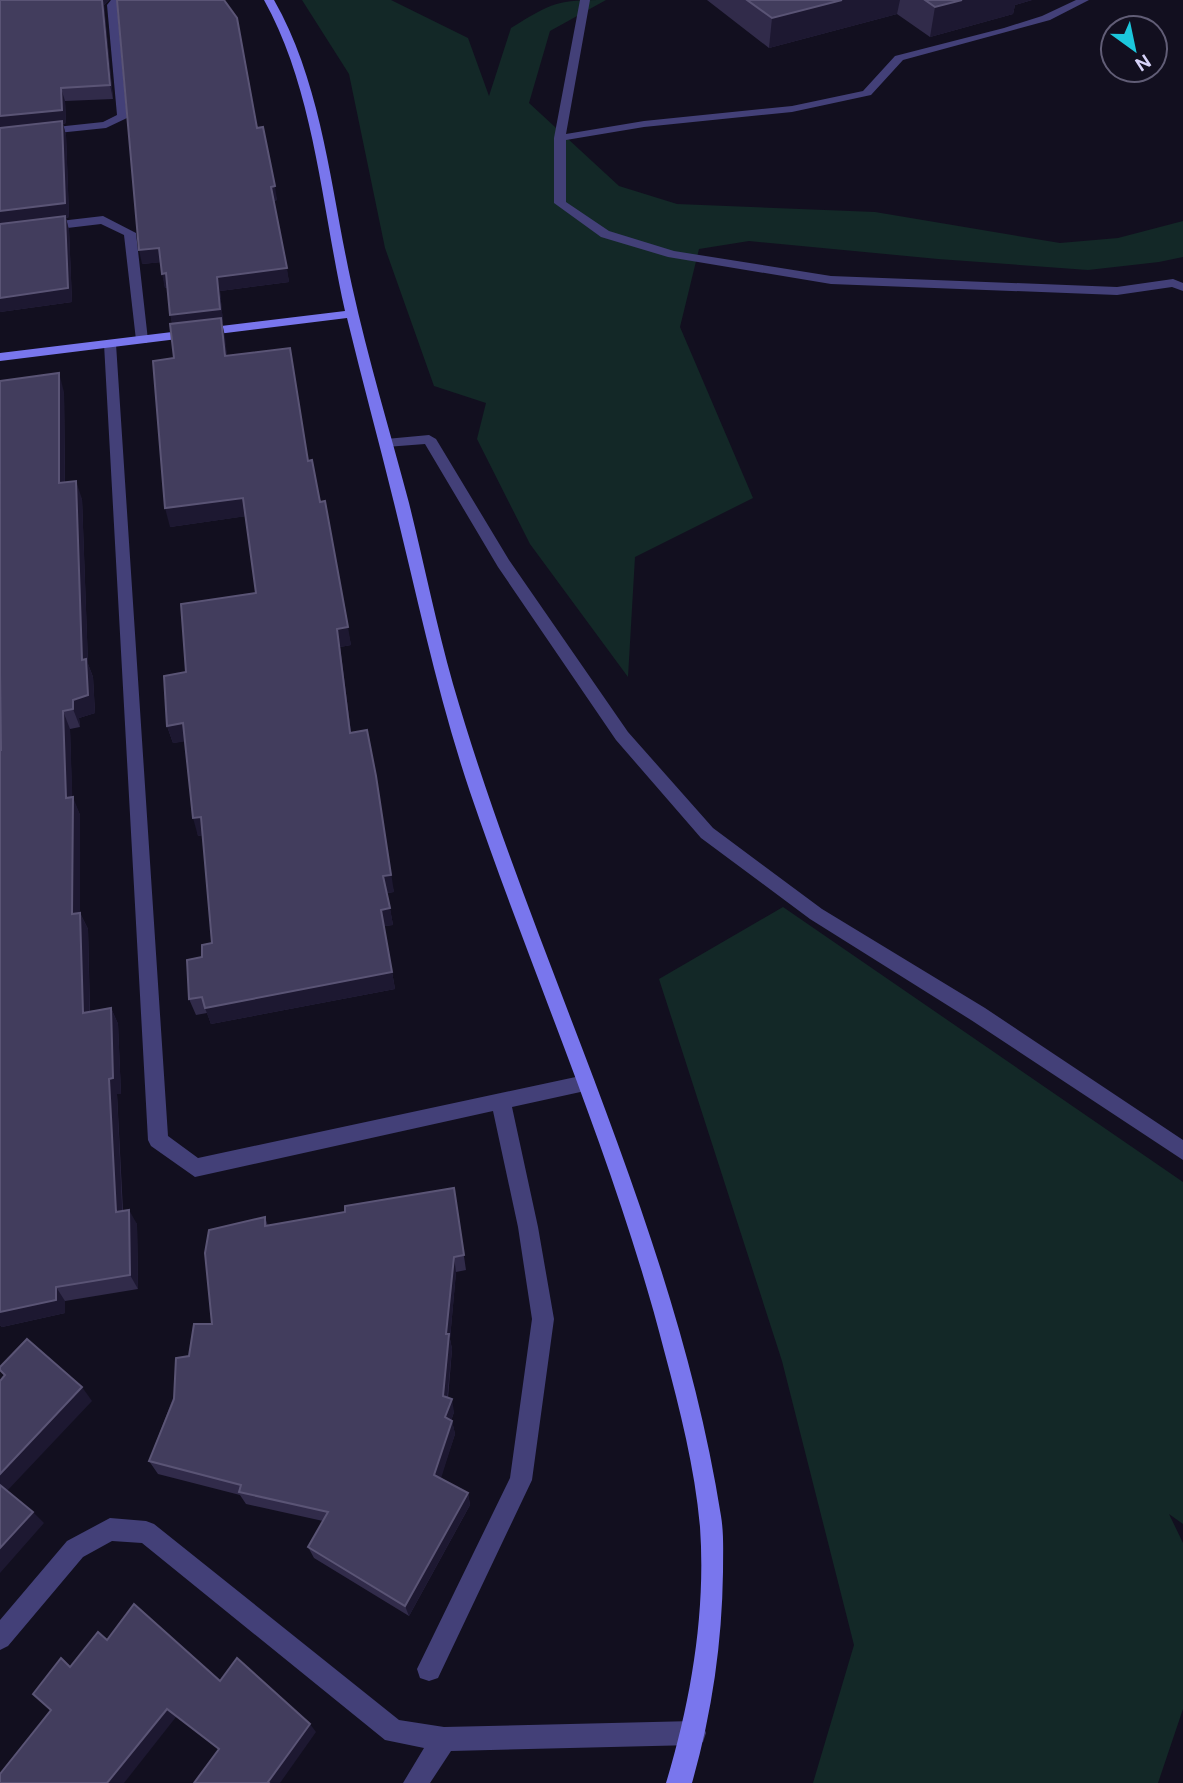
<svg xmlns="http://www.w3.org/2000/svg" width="1183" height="1783" font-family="'DM Sans',sans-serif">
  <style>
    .green { fill: #132827 }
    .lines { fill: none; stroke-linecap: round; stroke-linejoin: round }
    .street { fill: #434078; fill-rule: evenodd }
    .secondary { fill: #7976ed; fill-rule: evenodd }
    .wall { fill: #312b4a }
    .shaded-wall { fill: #1d1831 }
    .building { fill: #423d5d; stroke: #5a5475; stroke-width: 2 }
  </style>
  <rect width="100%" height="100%" fill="#120f1f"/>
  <g class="green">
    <path d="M302 0H391L468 38 489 96 511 28C553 2 557 0 606 0L550 31 529 103 619 186 677 204 875 212 1060 243 1118 238 1183 221V257L1159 262 1088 270 938 259 749 241 699 249 680 327 753 498 635 557 628 677 530 544 477 439 486 403 434 386 385 248 349 74Z"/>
    <path d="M783 907 1183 1182V1524L1169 1514 1183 1543V1709L1158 1783H813L854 1645 782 1361 659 979Z"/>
  </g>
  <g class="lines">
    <g class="street">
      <path d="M111 0H121L117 5 127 118 106 128 0 139V133L103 122 117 115 107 5Z"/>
      <path d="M580 0H590L566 134 644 121 792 106 863 91 895 56 1004 28 1042 16 1076 0H1089L1050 20 903 60 871 95 792 112 644 127 566 140V202L609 231 674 251 831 276 1117 287 1173 279 1183 283V291L1172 287 1117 295 831 284 668 257 601 237 554 203V138Z"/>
      <path d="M103 216 136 233 148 340 147 343H137L136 340 124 235 101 224 0 236V228Z"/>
      <path d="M110 340 116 344 168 1136 198 1158 585 1075 592 1077 595 1083 592 1089 585 1091 512 1107 538 1227 554 1319 532 1480 438 1678 429 1681 420 1678 417 1669 510 1478 532 1319 518 1227 493 1111 195 1177 151 1146 148 1140 104 344Z"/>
      <path d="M429 435 436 439 509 560 628 732 713 828 822 909 985 1008 1183 1140V1160L971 1020 810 919 701 838 616 740 498 567 425 444 386 447 379 443 386 439Z"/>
      <path d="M110 1518 146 1521 154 1524 399 1720 444 1727 694 1721 703 1724 706 1733 703 1742 694 1745 451 1751 430 1783H403L424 1748 385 1740 142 1543 112 1541 83 1557 8 1646 0 1650V1620L67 1541Z"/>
    </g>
    <path class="secondary" d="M264 0H274C323 86 331 192 352 286 368 359 390 431 409 503 424 563 436 624 453 684 534 964 675 1225 721 1516 724 1534 723 1553 723 1572 722 1644 712 1713 692 1783H666C691 1701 706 1612 700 1527 695 1469 680 1410 665 1354 616 1162 534 980 470 792 438 697 418 600 394 503 379 442 362 380 347 318L0 361V353L345 311C322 210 315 91 264 0Z"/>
  </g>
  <g class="wall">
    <path d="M0 0H109L104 5 113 99 65 101 66 123 63 124 66 135 69 217 66 218 69 230 72 302 0 312Z"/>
    <path d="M707 0H1032L1015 5 1013 14 930 37 897 14 769 48Z"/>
    <path d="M257 128 277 200 274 201 289 282 220 291 223 323H222L227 356 308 461 320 502 351 645 340 647 351 732 394 892 387 893 393 925 384 926 395 989 211 1024 207 1013 196 1015 189 999 202 957 212 943 203 835 198 836 185 741 173 743 167 726 186 672 256 593 246 516 170 527 174 358 172 324 168 288H165L161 262 142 264Z"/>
    <path d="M64 392 65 482 82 499 88 664 93 677 95 713 79 718 80 727 70 729 72 797 80 815V913L88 929 90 1011 111 1008 118 1024 121 1094H117L123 1211 137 1224 138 1289 65 1301V1313L2 1327 0 1325V750H1Z"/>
    <path d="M454 1188 466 1270 456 1272 450 1339 452 1349 448 1398 454 1412 451 1421H452L455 1434 440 1479 468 1493 470 1505 409 1616 314 1558 308 1547 323 1521 246 1504 240 1495 158 1474 149 1461 189 1356 212 1324 265 1217 268 1226 345 1212Z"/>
  </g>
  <g class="shaded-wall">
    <path d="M102 0H109L104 5 113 99 110 85Z"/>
    <path d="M842 0H900L897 14 769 48 772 18Z"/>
    <path d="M962 0H1032L1015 5 1013 14 930 37 935 7Z"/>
    <path d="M61 88 65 101 66 123 63 124 66 135 69 217 66 218 69 230 72 302 0 312V116Z"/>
    <path d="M275 186 277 200 273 201 271 187Z"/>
    <path d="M159 248 163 262 142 264 139 250Z"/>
    <path d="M287 268 289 282 220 291 223 323H222L225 336 229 374 174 329 170 315 217 277Z"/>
    <path d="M166 273 170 287 165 288 162 274Z"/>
    <path d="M59 373 64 392 65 502 59 483Z"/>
    <path d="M76 481 82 499 88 664 93 677 95 713 79 718 80 727 73 709V700L82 660Z"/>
    <path d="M243 498 247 516 170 527 165 508Z"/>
    <path d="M348 627 351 645 340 647 353 750 337 629Z"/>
    <path d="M63 711 70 729 73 815V797L80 815V931L72 914 66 798Z"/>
    <path d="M183 723 189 741 173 743 167 726Z"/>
    <path d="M379 794 394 892 386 893 383 876Z"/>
    <path d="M201 817 207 834 198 836 193 818Z"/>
    <path d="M390 908 393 925 384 926 395 989 211 1024 205 1008 381 910Z"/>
    <path d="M80 913 88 929 90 1029 83 1013Z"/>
    <path d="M111 1008 118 1024 121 1094H117L123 1227 116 1212 109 1079Z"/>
    <path d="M129 1210 137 1224 138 1289 130 1275Z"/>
    <path d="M454 1257 456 1272 450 1339 452 1349 446 1410 443 1396 446 1334Z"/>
    <path d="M56 1287 65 1301V1313L2 1327 0 1325V1312Z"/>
    <path d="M82 1387 92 1401 6 1492 0 1486V1474Z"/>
    <path d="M452 1399 454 1412 448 1430 445 1417Z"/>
    <path d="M452 1421 455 1434 438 1488 434 1475Z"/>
    <path d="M468 1493 470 1505 409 1616 405 1606Z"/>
    <path d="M33 1512 44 1523 0 1573V1548Z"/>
    <path d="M167 1709 176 1717 124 1783H107Z"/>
    <path d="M310 1724 316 1732 280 1783H269L268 1782Z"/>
  </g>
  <g class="building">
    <path d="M0 0H102L110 85 61 88 62 110 0 116Z"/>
    <path d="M117 0H224L237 18 257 128 263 127 275 186 271 187 287 268 217 277 220 309 170 315 166 273 162 274 159 248 139 250Z"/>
    <path d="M747 0H842L772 18Z"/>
    <path d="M925 0H962L935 7Z"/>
    <path d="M62 121 65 203 0 211V128Z"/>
    <path d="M65 216 68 288 0 298V224Z"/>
    <path d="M221 318 225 356 290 348 308 461 312 460 320 502 325 501 348 627 337 629 350 733 367 730 376 776 391 875 383 876 390 908 381 910 392 972 205 1008 202 997 189 999 187 960 202 957V945L212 943 201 817 193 818 183 723 167 726 164 676 186 672 181 604 256 593 243 498 165 508 153 361 174 358 170 324Z"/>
    <path d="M59 373V483L76 481 82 660 86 659 88 695 73 700V709L63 711 66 798 73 797 72 914 80 913 83 1013 111 1008 113 1078 109 1079 116 1212 129 1210 130 1275 56 1287V1300L0 1312V750H1L0 671V381Z"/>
    <path d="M454 1188 464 1255 454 1257 446 1334H449L443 1396 452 1399 445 1417 452 1421 434 1475 468 1493 405 1606 308 1547 328 1512 239 1492 241 1485 149 1461 174 1399 176 1358 189 1356 194 1324H212L205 1253 209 1230 265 1217V1226L345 1212V1206Z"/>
    <path d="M27 1339 82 1387 0 1474V1381L5 1375 0 1370V1367Z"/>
    <path d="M0 1485 33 1512 0 1548Z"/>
    <path d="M134 1604 220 1681 237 1658 310 1724 268 1782 269 1783H194L219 1749 167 1709 107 1783H0V1774L51 1710 33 1694 61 1658 70 1667 98 1632 107 1640Z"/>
  </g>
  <g transform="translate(1134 49) rotate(147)"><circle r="33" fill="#120f1f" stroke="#615d76" stroke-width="2"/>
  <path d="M0-5L12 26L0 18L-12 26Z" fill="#1cc7dc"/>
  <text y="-10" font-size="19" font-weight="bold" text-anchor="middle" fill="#d7d3f9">N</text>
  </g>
</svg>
